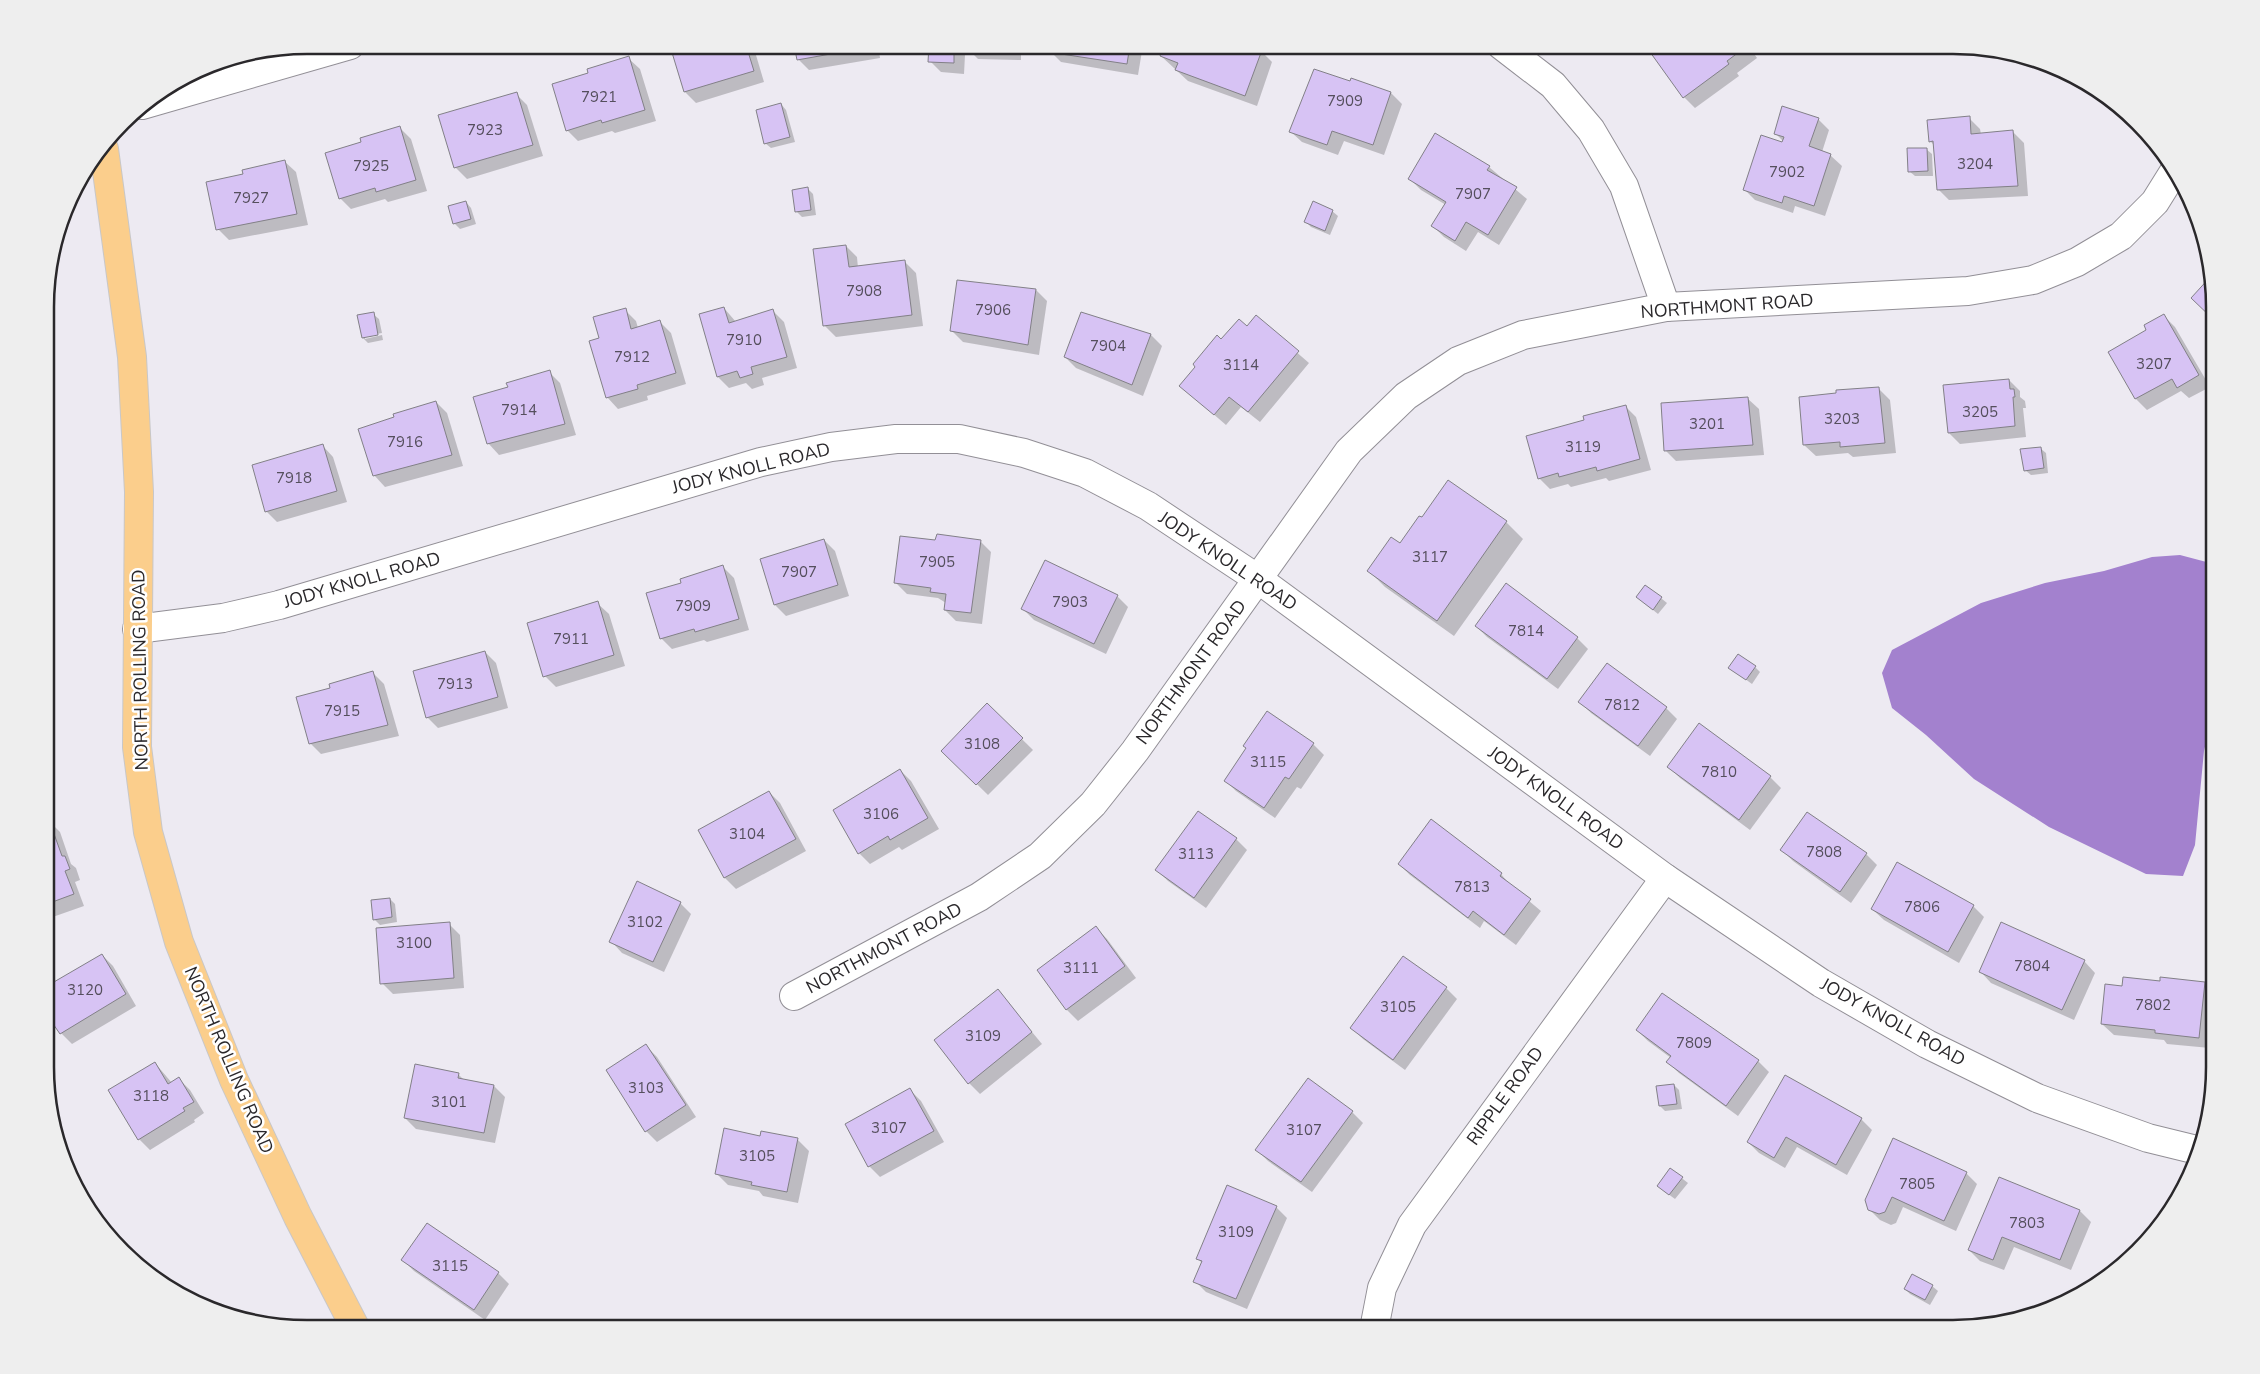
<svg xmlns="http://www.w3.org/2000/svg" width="2260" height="1374" font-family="'Nunito Sans',sans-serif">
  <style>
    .water { fill: #a381ce }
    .shadow { fill: #0003 }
    .building { fill: #d7c3f4; stroke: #828087 }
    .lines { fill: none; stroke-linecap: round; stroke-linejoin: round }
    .minor-casing { stroke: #928f96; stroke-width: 30 }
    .primary-casing { stroke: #c8c7c8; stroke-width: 30 }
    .minor { stroke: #fff; stroke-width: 28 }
    .primary { stroke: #fbce8c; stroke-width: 28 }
    .labels { text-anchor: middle; stroke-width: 5; stroke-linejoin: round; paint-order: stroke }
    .number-label { font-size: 15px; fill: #554f5d }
    .street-label { font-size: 18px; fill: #2a282b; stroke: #fff }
    .rim { fill: none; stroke: #2a282b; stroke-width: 2.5 }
  </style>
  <rect width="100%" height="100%" fill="#edeaf2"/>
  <path class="water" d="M2180 555 2214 564V708L2204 751 2195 845 2183 876 2146 874 2049 827 1974 779 1926 735 1892 708 1882 673 1892 650 1981 603 2045 583 2104 571 2152 557Z"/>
  <g class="shadow">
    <path d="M678 45H753L764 82 696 103 685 92Z"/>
    <path d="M796 45H878L880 58 809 70 798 59Z"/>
    <path d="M903 45H1021V60L978 59 974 55H965L964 74 941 72 930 61V53H911Z"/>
    <path d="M1051 45H1143L1138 75 1061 62 1050 51Z"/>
    <path d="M1646 45H1748L1757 58 1737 73 1739 76 1695 108 1684 97Z"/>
    <path d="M1261 51 1272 62 1257 106 1188 81 1161 56Z"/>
    <path d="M628 58 640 69 656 121 615 133 612 131 578 141 567 130 590 74Z"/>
    <path d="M1391 93 1402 104 1384 155 1344 141 1338 155 1302 142 1290 131Z"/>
    <path d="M516 94 527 105 543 156 467 179 456 168 440 116Z"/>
    <path d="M781 104 786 110 795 142 771 148 765 143Z"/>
    <path d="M1969 118 1980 129 1981 134 2013 132 2024 143 2028 196 1949 200 1938 189 1934 145 1930 141Z"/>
    <path d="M1818 119 1829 130 1822 152 1830 155 1842 166 1825 216 1795 206 1793 213 1755 200 1744 189 1786 144 1775 133Z"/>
    <path d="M400 128 411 139 427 191 388 202 385 199 351 209 340 198 363 142Z"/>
    <path d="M1926 149 1932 154 1933 176H1915L1909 171Z"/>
    <path d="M284 161 296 172 308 225 229 240 218 229 244 174Z"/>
    <path d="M1489 167 1527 199 1499 245 1478 232 1466 251 1444 237 1433 226 1446 205 1421 190 1410 179Z"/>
    <path d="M807 188 813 194 816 215 802 217 797 212Z"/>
    <path d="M466 202 471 208 476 224 460 229 455 224Z"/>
    <path d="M1332 211 1338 216 1330 235 1311 227 1306 222Z"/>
    <path d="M846 246 857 257 858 268 905 262 916 273 923 326 836 337 825 326Z"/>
    <path d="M2212 277 2214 290V319L2203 309Z"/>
    <path d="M958 282 1036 290 1047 301 1039 355 963 342 951 330Z"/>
    <path d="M724 308 736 322 773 311 784 322 797 368 762 378 764 385 752 389 746 383 729 388 718 377 700 315Z"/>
    <path d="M625 310 636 321 638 328 660 322 671 333 686 384 647 396 648 400 618 409 607 397 601 339Z"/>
    <path d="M373 314 379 319 382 333 365 336V339L382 335 383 340 368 343 363 338Z"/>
    <path d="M1082 314 1151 335 1162 346 1143 396 1076 368 1065 357Z"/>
    <path d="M2164 316 2175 327 2210 387 2189 398 2181 391 2147 410 2136 399 2110 353 2148 331Z"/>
    <path d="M1256 317 1309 363 1260 422 1241 407 1226 425 1181 386 1221 341 1247 328Z"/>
    <path d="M549 372 560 383 576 435 499 455 488 443Z"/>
    <path d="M2009 380 2020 391V397L2025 401 2026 408H2023L2026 437 1960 444 1949 433Z"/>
    <path d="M1879 389 1890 400 1896 453 1853 457 1848 453 1816 456 1804 445Z"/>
    <path d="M1747 398 1759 409 1764 455 1676 461 1665 450Z"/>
    <path d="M436 402 447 413 463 466 385 487 374 475Z"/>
    <path d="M1625 406 1636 417 1651 470 1609 481 1606 478 1571 487 1568 484 1550 489 1539 478 1586 421Z"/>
    <path d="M322 445 333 457 347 502 277 522 266 511Z"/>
    <path d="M2040 448 2046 453 2048 473 2031 475 2025 470Z"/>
    <path d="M1449 482 1506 522 1523 539 1454 636 1385 587 1369 571 1400 544 1422 519Z"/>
    <path d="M824 540 835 551 849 596 786 616 775 605 761 559Z"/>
    <path d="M935 541H980L991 552 982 624 956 621 945 610 946 603 938 598 907 594 896 583Z"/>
    <path d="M723 567 734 578 749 630 707 642 704 640 672 649 661 638 683 584Z"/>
    <path d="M1646 586 1667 603 1658 614 1637 597Z"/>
    <path d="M1117 596 1128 607 1106 654 1034 620 1023 609Z"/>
    <path d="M597 603 609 614 625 666 556 687 545 676Z"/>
    <path d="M1476 626 1577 638 1588 649 1558 689 1487 637Z"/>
    <path d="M485 652 496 663 508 708 438 728 427 717Z"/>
    <path d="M1755 667 1760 672 1752 684 1730 668Z"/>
    <path d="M373 673 384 684 399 736 321 754 310 743 332 689Z"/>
    <path d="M1580 702 1666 708 1677 719 1650 756 1591 713Z"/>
    <path d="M987 705 1033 750 988 795 943 751Z"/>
    <path d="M1313 744 1324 755 1301 789 1297 787 1275 818 1236 791 1225 780 1247 748Z"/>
    <path d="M1669 767 1770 777 1781 788 1750 830 1680 778Z"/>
    <path d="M900 770 911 781 939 829 902 850 899 847 870 864 859 853Z"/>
    <path d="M769 792 780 803 806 851 736 889 725 878 699 830Z"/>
    <path d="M49 821 60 832 71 864 76 868 80 880 75 882 84 906 47 919V822Z"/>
    <path d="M1236 839 1247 850 1206 908 1168 881 1157 870Z"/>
    <path d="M1782 850 1866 854 1877 865 1851 903 1793 861Z"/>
    <path d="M1399 864 1501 874 1511 886 1541 911 1516 945 1484 921 1480 928 1410 875Z"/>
    <path d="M390 899 395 904 397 922 380 925 374 919Z"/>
    <path d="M680 903 691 914 664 972 622 953 611 941Z"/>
    <path d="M1973 906 1984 917 1959 963 1884 920 1872 909Z"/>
    <path d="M449 924 460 935 464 988 393 994 382 983Z"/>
    <path d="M1096 928 1107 939 1136 978 1078 1021 1067 1010 1039 971Z"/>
    <path d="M102 955 113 966 136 1006 72 1044 61 1033Z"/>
    <path d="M2084 961 2095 973 2074 1020 1991 983 1980 971Z"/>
    <path d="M2161 982 2204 983 2214 993 2210 1048 2167 1044 2164 1040 2114 1035 2102 1024 2123 987Z"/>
    <path d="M1446 988 1457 999 1405 1070 1363 1039 1352 1028Z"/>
    <path d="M998 991 1042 1044 980 1094 969 1083Z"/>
    <path d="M1663 995 1758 1061 1769 1072 1738 1116 1679 1073 1668 1062 1671 1058 1648 1041 1637 1030Z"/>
    <path d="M646 1046 657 1057 696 1117 657 1142 646 1131Z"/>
    <path d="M155 1063 172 1083 179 1079 190 1090 204 1113 194 1120 195 1122 150 1150 139 1139Z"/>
    <path d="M458 1074 464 1080 494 1086 505 1097 495 1143 416 1129 405 1118Z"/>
    <path d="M1674 1085 1679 1090 1682 1109 1665 1111 1660 1106Z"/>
    <path d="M910 1090 921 1101 944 1142 880 1177 869 1166Z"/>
    <path d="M1352 1112 1363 1123 1312 1192 1268 1161 1257 1150Z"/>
    <path d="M1861 1119 1872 1130 1847 1175 1797 1147 1785 1168 1759 1153 1748 1142Z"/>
    <path d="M761 1137 797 1139 809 1151 798 1203 763 1196 759 1191 728 1185 717 1174Z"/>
    <path d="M1894 1140 1966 1173 1977 1184 1956 1231 1903 1207 1896 1223 1891 1225 1880 1220 1869 1209Z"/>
    <path d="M1670 1169 1688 1183 1675 1199 1664 1191Z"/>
    <path d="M2000 1179 2080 1211 2091 1222 2071 1270 2014 1247 2004 1270 1980 1261 1969 1250Z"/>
    <path d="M1276 1207 1287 1218 1247 1309 1206 1292 1195 1281 1202 1263 1198 1259Z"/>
    <path d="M403 1260 498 1273 509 1284 485 1320 414 1271Z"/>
    <path d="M1932 1286 1938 1291 1930 1305 1910 1294 1905 1289Z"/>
  </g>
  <g class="building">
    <path d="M674 45H746L754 71 684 92 670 46Z"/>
    <path d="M794 45H870V47L797 60Z"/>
    <path d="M929 45H954V63L928 62Z"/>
    <path d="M965 45H1010V50L965 48Z"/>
    <path d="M1049 45H1130L1127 64 1048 52Z"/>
    <path d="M1164 45H1247L1262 50 1245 96 1175 70 1178 63 1160 56Z"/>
    <path d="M1645 45H1746L1747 46 1727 61 1729 64 1683 98Z"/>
    <path d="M629 56 645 110 602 123 601 120 566 131 552 84 588 73 587 69Z"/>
    <path d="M1314 69 1350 81 1351 78 1391 92 1373 145 1332 131 1327 145 1289 132Z"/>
    <path d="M517 92 533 145 454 168 438 115Z"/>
    <path d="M781 103 790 137 764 144 756 110Z"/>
    <path d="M1782 106 1819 118 1809 146 1831 154 1814 206 1784 196 1782 203 1743 190 1761 135 1782 142 1784 137 1774 134Z"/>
    <path d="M1970 116 1971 134 2013 130 2018 186 1937 190 1933 141 1929 142 1927 120Z"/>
    <path d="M400 126 416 180 376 192 375 188 339 199 325 153 361 142 360 138Z"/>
    <path d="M1435 133 1490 166 1487 170 1517 187 1488 235 1466 222 1455 241 1431 226 1446 202 1408 179Z"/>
    <path d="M1907 148H1927L1928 171 1908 172Z"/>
    <path d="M285 160 297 214 216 230 206 182 243 174 242 170Z"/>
    <path d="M808 187 811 210 795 212 792 190Z"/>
    <path d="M466 201 471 219 453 224 448 206Z"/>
    <path d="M1313 201 1333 210 1325 231 1304 222Z"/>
    <path d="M846 245 849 267 905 260 912 315 823 326 813 249Z"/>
    <path d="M2212 275 2214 290V320L2191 298Z"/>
    <path d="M957 280 1036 289 1028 345 950 331Z"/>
    <path d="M724 307 729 323 773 309 787 357 751 367 753 374 740 378 737 371 717 377 699 314Z"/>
    <path d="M626 308 631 329 660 320 676 373 637 385 638 389 606 398 589 341 599 338 593 317Z"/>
    <path d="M374 312 378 335 362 338 357 315Z"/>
    <path d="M1081 312 1151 334 1132 385 1064 357Z"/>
    <path d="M2164 314 2199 375 2177 388 2172 379 2135 399 2108 352 2146 330 2144 325Z"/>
    <path d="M1256 315 1299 351 1248 412 1229 397 1214 415 1179 386 1195 367 1193 364 1217 335 1221 339 1239 319 1247 326Z"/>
    <path d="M550 370 565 424 487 444 473 397 508 387 506 383Z"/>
    <path d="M2009 379 2010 389H2014L2015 397H2013L2015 426 1948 433 1943 385Z"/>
    <path d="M1879 387 1885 443 1840 447V442L1803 445 1799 397 1836 393V390Z"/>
    <path d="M1748 397 1753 445 1664 451 1661 403Z"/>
    <path d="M436 401 452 455 373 476 358 429 394 417 393 414Z"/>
    <path d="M1626 405 1640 459 1597 471 1596 467 1559 477 1558 473 1538 479 1526 436 1584 420 1583 416Z"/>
    <path d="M323 444 337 491 265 512 252 465Z"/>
    <path d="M2041 447 2044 468 2024 471 2020 449Z"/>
    <path d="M1448 480 1507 521 1437 621 1367 571 1391 537 1400 543 1419 516 1422 517Z"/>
    <path d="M937 534 981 540 971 613 944 610 946 594 930 592 931 588 894 583 900 536 935 540Z"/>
    <path d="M824 539 838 585 774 605 760 559Z"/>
    <path d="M1045 560 1118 595 1094 644 1021 609Z"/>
    <path d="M723 565 739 619 695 632 694 629 660 639 646 593 681 583 680 579Z"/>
    <path d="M1506 583 1578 637 1547 679 1475 626Z"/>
    <path d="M1645 585 1662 597 1653 610 1636 597Z"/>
    <path d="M598 601 614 655 543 677 527 623Z"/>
    <path d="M485 651 498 697 426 718 413 671Z"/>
    <path d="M1738 654 1756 666 1746 680 1728 668Z"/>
    <path d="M1607 663 1667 707 1638 746 1578 702Z"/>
    <path d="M373 671 388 725 309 744 296 697 330 688 329 684Z"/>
    <path d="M987 703 1023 738 976 785 941 751Z"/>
    <path d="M1267 711 1314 743 1289 779 1285 777 1264 808 1224 781 1246 748 1243 746Z"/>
    <path d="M1699 723 1771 776 1739 820 1667 767Z"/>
    <path d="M900 769 928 818 890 840 888 836 858 854 833 810Z"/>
    <path d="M769 791 796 839 724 878 698 830Z"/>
    <path d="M1198 811 1237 838 1194 898 1155 870Z"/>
    <path d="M1807 812 1867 853 1840 892 1780 850Z"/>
    <path d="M1431 819 1502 873 1500 876 1531 899 1504 935 1473 911 1468 918 1398 864Z"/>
    <path d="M49 820 62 856H65L70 869 65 871 74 894 47 904V821Z"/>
    <path d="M1897 862 1974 905 1948 952 1871 909Z"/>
    <path d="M637 881 681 902 653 962 609 942Z"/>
    <path d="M390 898 392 917 373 920 371 900Z"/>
    <path d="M450 922 454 978 380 984 376 928Z"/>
    <path d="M2001 922 2085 960 2062 1010 1979 972Z"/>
    <path d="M1096 926 1125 966 1066 1010 1037 970Z"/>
    <path d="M102 954 126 994 60 1034 47 1015V986Z"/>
    <path d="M1403 956 1447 987 1393 1060 1350 1028Z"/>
    <path d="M2123 977 2160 981V977L2205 982 2199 1038 2155 1033V1030L2101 1024 2105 984 2122 986Z"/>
    <path d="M998 989 1032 1032 968 1084 934 1040Z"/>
    <path d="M1662 993 1759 1060 1726 1106 1666 1062 1671 1056 1636 1030Z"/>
    <path d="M646 1044 686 1105 645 1132 606 1070Z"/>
    <path d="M155 1062 168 1084 179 1077 194 1102 183 1108 185 1111 138 1140 108 1090Z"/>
    <path d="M415 1064 459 1073 458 1078 494 1085 484 1133 404 1118Z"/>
    <path d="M1785 1075 1862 1118 1836 1165 1786 1137 1774 1158 1747 1142Z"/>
    <path d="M1308 1078 1353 1111 1301 1182 1255 1150Z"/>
    <path d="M1674 1084 1677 1104 1659 1106 1656 1086Z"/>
    <path d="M910 1088 934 1131 868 1167 845 1124Z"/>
    <path d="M724 1128 760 1136 761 1131 798 1138 787 1192 751 1185 752 1182 715 1174Z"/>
    <path d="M1893 1138 1967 1172 1944 1221 1892 1197 1885 1212 1879 1214 1868 1210 1865 1200Z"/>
    <path d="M1670 1168 1683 1177 1669 1195 1657 1186Z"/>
    <path d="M1999 1177 2080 1210 2060 1260 2002 1237 1993 1260 1968 1250Z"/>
    <path d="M1227 1185 1277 1206 1236 1299 1193 1282 1202 1261 1196 1259Z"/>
    <path d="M427 1223 499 1272 474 1310 401 1260Z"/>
    <path d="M1912 1274 1933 1285 1925 1300 1904 1289Z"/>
  </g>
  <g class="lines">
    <defs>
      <g id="minor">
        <path d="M1501 45 1553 85 1591 130 1624 186 1666 307"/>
        <path d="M142 105 350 45"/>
        <path d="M137 629 223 618 279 605 761 462 831 447 896 439H959L1024 453 1085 473 1148 506 1258 579 1665 878 1821 983 1927 1044 2037 1098 2148 1138 2201 1151"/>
        <path d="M794 996 979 897 1040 856 1093 804 1135 751 1349 451 1406 396 1458 361 1523 335 1666 307 1968 291 2033 280 2077 262 2121 236 2155 202 2175 170"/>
        <path d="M1374 1329 1382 1288 1412 1225 1665 878"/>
      </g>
      <path id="primary" d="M104 149 132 357 139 492 137 747 148 832 179 942 234 1080 298 1217 356 1329"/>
    </defs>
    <use href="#minor" class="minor-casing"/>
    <use href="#primary" class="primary-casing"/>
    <use href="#minor" class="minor"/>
    <use href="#primary" class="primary"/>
  </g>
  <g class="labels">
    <g class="number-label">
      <text x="599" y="102">7921</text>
      <text x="1345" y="106">7909</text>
      <text x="485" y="135">7923</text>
      <text x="1975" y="169">3204</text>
      <text x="371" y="171">7925</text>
      <text x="1787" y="177">7902</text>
      <text x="1473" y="199">7907</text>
      <text x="251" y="203">7927</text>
      <text x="864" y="296">7908</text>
      <text x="993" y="315">7906</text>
      <text x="744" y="345">7910</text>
      <text x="1108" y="351">7904</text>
      <text x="632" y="362">7912</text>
      <text x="2154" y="369">3207</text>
      <text x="1241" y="370">3114</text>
      <text x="519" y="415">7914</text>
      <text x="1980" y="417">3205</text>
      <text x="1842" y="424">3203</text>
      <text x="1707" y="429">3201</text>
      <text x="405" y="447">7916</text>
      <text x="1583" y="452">3119</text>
      <text x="294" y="483">7918</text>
      <text x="1430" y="562">3117</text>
      <text x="937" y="567">7905</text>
      <text x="799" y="577">7907</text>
      <text x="1070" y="607">7903</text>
      <text x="693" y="611">7909</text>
      <text x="1526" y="636">7814</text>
      <text x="571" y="644">7911</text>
      <text x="455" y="689">7913</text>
      <text x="1622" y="710">7812</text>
      <text x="342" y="716">7915</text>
      <text x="982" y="749">3108</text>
      <text x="1268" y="767">3115</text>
      <text x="1719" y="777">7810</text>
      <text x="881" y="819">3106</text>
      <text x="747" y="839">3104</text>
      <text x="1824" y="857">7808</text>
      <text x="1196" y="859">3113</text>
      <text x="1472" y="892">7813</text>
      <text x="1922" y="912">7806</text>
      <text x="645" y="927">3102</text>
      <text x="414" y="948">3100</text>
      <text x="2032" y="971">7804</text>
      <text x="1081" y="973">3111</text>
      <text x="85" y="995">3120</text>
      <text x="2153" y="1010">7802</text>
      <text x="1398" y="1012">3105</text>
      <text x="983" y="1041">3109</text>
      <text x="1694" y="1048">7809</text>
      <text x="646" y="1093">3103</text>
      <text x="151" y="1101">3118</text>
      <text x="449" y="1107">3101</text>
      <text x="889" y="1133">3107</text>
      <text x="1304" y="1135">3107</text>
      <text x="757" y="1161">3105</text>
      <text x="1917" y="1189">7805</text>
      <text x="2027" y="1228">7803</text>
      <text x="1236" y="1237">3109</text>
      <text x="450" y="1271">3115</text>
    </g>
    <g class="street-label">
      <text transform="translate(1727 306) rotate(-4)" y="6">NORTHMONT ROAD</text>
      <text transform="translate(751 468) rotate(-14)" y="6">JODY KNOLL ROAD</text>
      <text transform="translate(1228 561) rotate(34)" y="6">JODY KNOLL ROAD</text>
      <text transform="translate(362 580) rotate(-16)" y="6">JODY KNOLL ROAD</text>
      <text transform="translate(140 670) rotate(-91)" y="6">NORTH ROLLING ROAD</text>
      <text transform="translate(1191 672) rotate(-54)" y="6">NORTHMONT ROAD</text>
      <text transform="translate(1556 798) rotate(36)" y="6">JODY KNOLL ROAD</text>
      <text transform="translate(884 948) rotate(-28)" y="6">NORTHMONT ROAD</text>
      <text transform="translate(1893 1022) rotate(29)" y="6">JODY KNOLL ROAD</text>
      <text transform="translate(229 1060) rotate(67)" y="6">NORTH ROLLING ROAD</text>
      <text transform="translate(1505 1096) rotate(-54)" y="6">RIPPLE ROAD</text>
    </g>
  </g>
  <path d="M0 0H2260V1374H0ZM307 54H1953A253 253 0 0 1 2206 307V1067A253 253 0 0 1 1953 1320H307A253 253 0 0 1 54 1067V307A253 253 0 0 1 307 54Z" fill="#eee" fill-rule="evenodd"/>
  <path class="rim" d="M307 54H1953A253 253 0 0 1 2206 307V1067A253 253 0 0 1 1953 1320H307A253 253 0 0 1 54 1067V307A253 253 0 0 1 307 54Z"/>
</svg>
